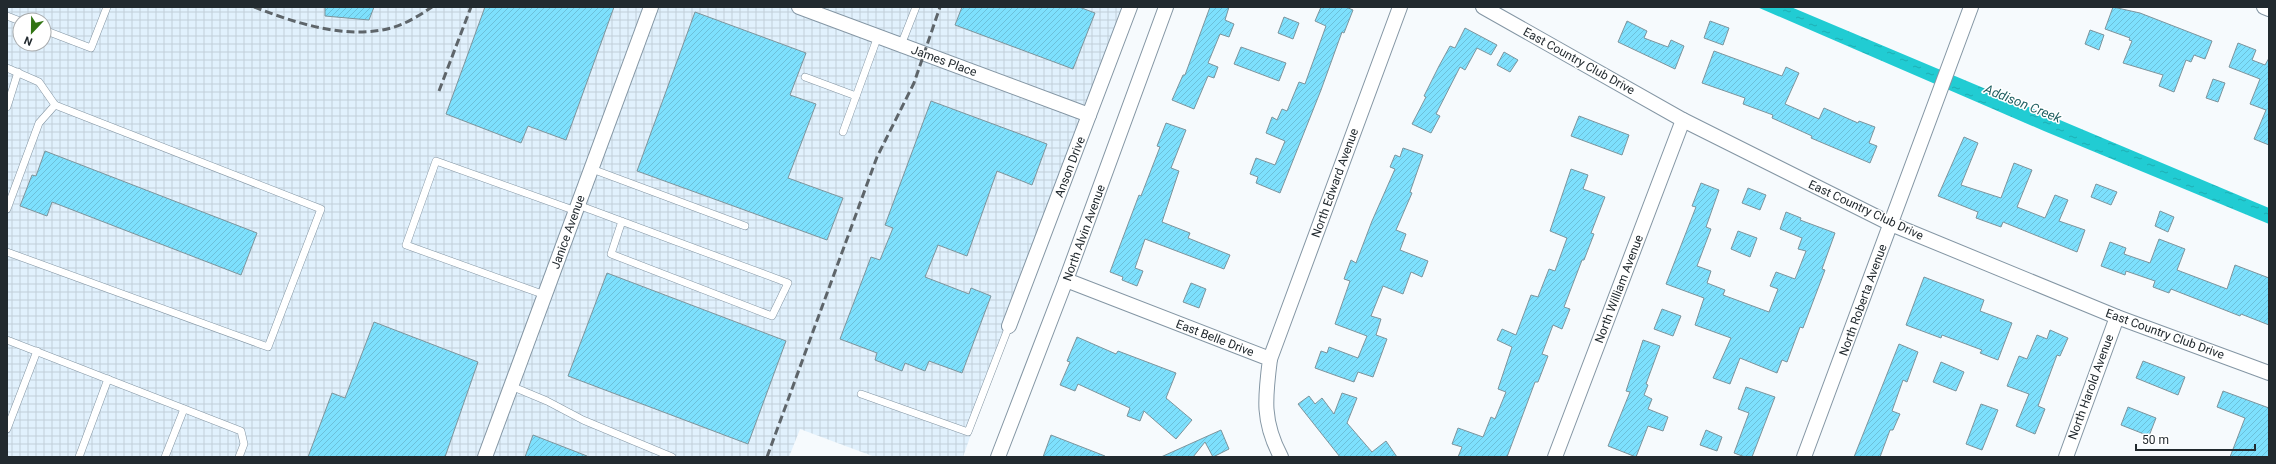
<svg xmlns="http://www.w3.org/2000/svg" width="2276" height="464" font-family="Roboto,sans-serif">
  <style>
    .industrial { fill: url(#industrial-grid); fill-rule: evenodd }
    .water { fill: url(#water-ripples) }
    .building { fill: url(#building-hatch); stroke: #7d949c }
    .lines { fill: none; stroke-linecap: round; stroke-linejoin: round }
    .lane-casing { stroke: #8496a4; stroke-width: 8 }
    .street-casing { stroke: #8496a4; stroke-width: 16 }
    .lane { stroke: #fff; stroke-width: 7 }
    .street { stroke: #fff; stroke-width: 14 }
    .rail { stroke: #5e656a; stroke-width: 3; stroke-dasharray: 8 4; stroke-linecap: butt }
    .labels { text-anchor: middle; stroke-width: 3; stroke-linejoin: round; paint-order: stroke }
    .street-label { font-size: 12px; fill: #222a2f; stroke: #fff }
    .water-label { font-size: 13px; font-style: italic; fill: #216062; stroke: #fff }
  </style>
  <defs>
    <pattern id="industrial-grid" width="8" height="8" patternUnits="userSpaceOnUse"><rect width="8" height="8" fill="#e1f1fd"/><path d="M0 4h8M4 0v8" fill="none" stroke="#c1cfd9"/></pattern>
    <pattern id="water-ripples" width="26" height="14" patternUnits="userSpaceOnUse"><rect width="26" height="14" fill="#21ccd3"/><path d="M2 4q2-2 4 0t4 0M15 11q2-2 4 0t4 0" fill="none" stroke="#1eafb5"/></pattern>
    <pattern id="building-hatch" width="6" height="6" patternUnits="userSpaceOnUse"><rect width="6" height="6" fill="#7de0fd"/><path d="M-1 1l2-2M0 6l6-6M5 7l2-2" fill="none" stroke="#6cc0d9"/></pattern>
  </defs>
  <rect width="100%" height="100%" fill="#f6fafd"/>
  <path class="industrial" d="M7 7H1130L1009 326 963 457H875L800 429 789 457H7ZM20 20H44V44H20Z"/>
  <path class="water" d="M1757 7H1791L2269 208V224L2044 131Z"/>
  <g class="building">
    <path d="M325 7H374L369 20 325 16Z"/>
    <path d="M485 7H614L566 140 528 126 521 143 446 114Z"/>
    <path d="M962 7H1079L1095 13 1073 69 955 25Z"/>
    <path d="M1210 7H1229L1225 20 1234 24 1229 37 1220 34 1208 63 1218 67 1214 78 1208 76 1194 109 1172 100 1183 75H1185Z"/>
    <path d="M1321 7H1346L1353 10 1344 33 1342 32 1321 90 1280 193 1256 183 1258 177 1250 174 1256 158 1275 165 1285 141 1266 133 1272 117 1277 120 1282 109 1287 111 1299 82 1305 84 1326 26 1315 21Z"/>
    <path d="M2113 7 2140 13 2212 41 2205 59 2194 55 2191 62 2186 60 2174 92 2159 86 2163 75 2123 63 2132 41 2129 40 2130 38 2105 29Z"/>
    <path d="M695 12 806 53 790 95 816 104 788 178 843 198 827 240 637 171Z"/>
    <path d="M1284 17 1299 23 1293 39 1278 33Z"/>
    <path d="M1627 21 1647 31 1644 38 1668 47 1671 40 1684 46 1675 69 1618 42Z"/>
    <path d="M1710 21 1729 28 1723 45 1704 38Z"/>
    <path d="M1465 28 1497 45 1491 55 1477 48 1465 70 1460 67 1436 114 1440 116 1431 133 1412 124 1426 97 1424 96 1439 66 1450 46 1455 48Z"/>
    <path d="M2090 30 2104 35 2099 50 2085 44Z"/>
    <path d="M2238 43 2256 50 2252 60 2265 65 2269 58V145L2254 139 2266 110 2250 104 2260 79 2229 67Z"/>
    <path d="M1241 47 1286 63 1279 81 1234 64Z"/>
    <path d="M1714 51 1782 76 1786 67 1799 73 1785 104 1819 119 1824 108 1858 123 1859 121 1875 127 1869 143 1877 146 1870 163 1811 138 1812 136 1772 118 1773 115 1743 104 1745 98 1702 83Z"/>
    <path d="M1504 52 1518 60 1510 72 1497 65Z"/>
    <path d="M2213 79 2225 83 2218 102 2206 98Z"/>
    <path d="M931 101 1047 144 1032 185 997 171 967 256 938 245 925 277 969 294 971 288 991 296 962 373 929 361 925 371 905 363 902 371 875 360 877 353 840 339 871 257 880 260 893 228 885 225Z"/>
    <path d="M1579 116 1629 135 1622 155 1571 136Z"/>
    <path d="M1166 123 1186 130 1171 168 1179 171 1162 222 1190 233 1188 238 1230 255 1224 269 1145 239 1135 268 1143 271 1137 286 1122 280 1123 277 1110 272 1139 195 1141 196 1160 147 1157 146Z"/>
    <path d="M1964 137 1978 143 1961 185 2001 198 2014 163 2032 170 2017 207 2045 218 2055 195 2068 200 2059 221 2085 230 2077 252 2003 222 2001 227 1976 218 1978 212 1938 196Z"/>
    <path d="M1403 148 1423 155 1410 192 1412 193 1396 230 1406 234 1400 250 1428 261 1422 277 1411 272 1403 294 1383 286 1371 316 1381 319 1376 335 1387 339 1373 377 1358 372 1354 382 1315 368 1321 351 1327 353 1329 347 1358 358 1367 336 1335 324 1350 281 1344 279 1351 260 1356 263 1372 221 1395 169 1390 167 1395 155 1400 157Z"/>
    <path d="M45 151 257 233 241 275 52 202 47 216 20 206 32 175 36 176Z"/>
    <path d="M1571 169 1588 175 1583 189 1605 197 1591 233 1594 234 1584 260H1582L1564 307 1570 309 1562 329 1553 325 1542 354 1548 356 1538 382H1535L1507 457H1458L1462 447 1452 444 1458 428 1483 437 1491 417 1495 419 1506 392 1498 389 1512 347 1497 340 1502 329 1516 335 1531 295 1538 297 1549 269 1555 271 1567 238 1550 231Z"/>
    <path d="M1701 183 1719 190 1706 227 1711 229 1697 266 1711 271 1707 283 1725 290 1723 295 1769 312 1778 289 1770 286 1776 272 1795 279 1806 251 1798 249 1802 238 1780 229 1786 212 1801 218 1800 220 1835 233 1822 269 1825 270 1803 328 1800 327 1787 362 1782 360 1777 373 1740 358 1730 384 1713 378 1731 338 1695 325 1704 298 1666 284 1696 207 1692 206Z"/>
    <path d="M2096 184 2117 192 2111 205 2091 197Z"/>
    <path d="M1748 188 1766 195 1760 210 1742 203Z"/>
    <path d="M2160 211 2174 217 2168 232 2155 226Z"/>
    <path d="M1738 231 1757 238 1750 257 1731 249Z"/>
    <path d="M2159 239 2185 249 2177 270 2227 289 2235 265 2269 278V325L2241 314 2240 316 2171 289 2169 293 2153 287 2155 281 2126 271 2125 275 2101 266 2110 242 2126 248 2124 254 2150 263Z"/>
    <path d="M607 273 786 341 748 444 568 376Z"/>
    <path d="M1924 277 1984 300 1980 311 2012 323 1998 360 1980 353 1982 350 1942 335 1941 338 1906 325Z"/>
    <path d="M1191 283 1206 289 1199 308 1183 302Z"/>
    <path d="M1662 309 1681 316 1673 336 1654 329Z"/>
    <path d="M374 322 478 362 445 457H308L332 393 345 398Z"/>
    <path d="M2050 330 2068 338 2060 356 2057 355 2038 406 2045 409 2035 434 2016 426 2029 394 2007 386 2019 356 2027 359 2037 335 2047 339Z"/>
    <path d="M1077 337 1116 354 1118 351 1176 373 1166 398 1192 420 1176 439 1144 411 1140 421 1127 416 1130 408 1078 384 1075 391 1060 385 1070 362 1067 361Z"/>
    <path d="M1643 340 1660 346 1646 384 1648 385 1644 395 1652 399 1648 409 1668 417 1663 431 1648 426 1636 457 1608 446 1630 392 1626 391Z"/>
    <path d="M1899 344 1918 352 1907 382 1903 380 1892 411 1900 414 1893 430H1890L1880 457H1854Z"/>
    <path d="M2143 361 2185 377 2178 395 2136 378Z"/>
    <path d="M1941 362 1964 372 1956 391 1933 382Z"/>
    <path d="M1746 387 1775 397 1752 457H1745L1734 453 1749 413 1738 409Z"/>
    <path d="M2223 391 2269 408V457H2230L2245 418 2217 407Z"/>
    <path d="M1342 393 1357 398 1347 423 1372 452 1386 441 1397 457H1340L1298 404 1309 396 1315 404 1322 398 1334 414Z"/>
    <path d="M1981 404 1998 410 1982 450 1966 444Z"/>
    <path d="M2128 407 2156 418 2149 436 2121 425Z"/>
    <path d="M1221 430 1229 449 1213 457 1205 442 1193 457H1161Z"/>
    <path d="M1706 430 1722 437 1717 451 1700 445Z"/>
    <path d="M533 435 587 456V457H525Z"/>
    <path d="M1051 435 1105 456 1104 457H1043Z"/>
  </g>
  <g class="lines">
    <defs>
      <g id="lane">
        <path d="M7 16 20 21"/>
        <path d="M44 30 91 48 107 7"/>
        <path d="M901 45 916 7"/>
        <path d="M7 68 39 82 55 105"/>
        <path d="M805 77 856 96"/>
        <path d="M7 107 18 72"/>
        <path d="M843 132 878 36"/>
        <path d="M592 169 745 226"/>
        <path d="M578 205 788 283 772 316 611 254 622 221"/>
        <path d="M7 209 39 123 55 105 321 209 268 347 7 252"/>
        <path d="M545 295 406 245 436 161 576 211"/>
        <path d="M7 340 241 431 244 444 239 457"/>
        <path d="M511 386 547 401 583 420 672 457"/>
        <path d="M861 394 968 432 1009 326"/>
        <path d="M7 429 37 351"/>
        <path d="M79 457 108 379"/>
        <path d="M165 457 184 409"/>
      </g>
      <g id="street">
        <path d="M799 7 1089 115"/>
        <path d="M1483 7 1683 120 1891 224 2117 317 2269 373"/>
        <path d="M2264 7 2269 9"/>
        <path d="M1066 280 1270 359C1265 398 1262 421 1281 457"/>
        <path d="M1009 326 1130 7"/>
        <path d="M1270 359 1400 7"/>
        <path d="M485 457 651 7"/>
        <path d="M998 457 1066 280 1166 7"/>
        <path d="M1555 457 1683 120"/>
        <path d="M1804 457 1971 7"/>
        <path d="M2066 457 2117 317"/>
      </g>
    </defs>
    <use href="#lane" class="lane-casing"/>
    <use href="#street" class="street-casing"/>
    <use href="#lane" class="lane"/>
    <use href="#street" class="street"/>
    <g class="rail">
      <path d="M254 7C296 23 346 40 391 28 406 24 420 15 432 7"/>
      <path d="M439 91 471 7"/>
      <path d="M767 457 877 157 914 83 940 7"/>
    </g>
  </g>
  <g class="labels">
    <g class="street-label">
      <text transform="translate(944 61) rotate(20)" y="4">James Place</text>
      <text transform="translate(1579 61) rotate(29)" y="4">East Country Club Drive</text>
      <text transform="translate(1070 167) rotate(-69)" y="4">Anson Drive</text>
      <text transform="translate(1335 183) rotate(-70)" y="4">North Edward Avenue</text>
      <text transform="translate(1866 210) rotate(25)" y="4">East Country Club Drive</text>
      <text transform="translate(568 232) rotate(-70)" y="4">Janice Avenue</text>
      <text transform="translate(1084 233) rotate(-70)" y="4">North Alvin Avenue</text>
      <text transform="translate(1619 289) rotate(-69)" y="4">North William Avenue</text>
      <text transform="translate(1863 300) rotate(-70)" y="4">North Roberta Avenue</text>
      <text transform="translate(2165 334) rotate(20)" y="4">East Country Club Drive</text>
      <text transform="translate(1215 338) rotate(21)" y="4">East Belle Drive</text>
      <text transform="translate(2091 387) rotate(-70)" y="4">North Harold Avenue</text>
    </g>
    <g class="water-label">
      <text transform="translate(2023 103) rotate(22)" y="5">Addison Creek</text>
    </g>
  </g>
  <rect width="2276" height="464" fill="none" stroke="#222a2f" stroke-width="16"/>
  <g transform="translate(32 32) rotate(202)"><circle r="19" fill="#ffffff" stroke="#a7aaac"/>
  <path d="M0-3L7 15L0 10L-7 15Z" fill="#317413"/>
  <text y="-6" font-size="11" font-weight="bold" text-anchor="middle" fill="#222a2f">N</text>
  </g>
  <path d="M2136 444v6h119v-6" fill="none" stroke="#222a2f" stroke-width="2"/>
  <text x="2142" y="444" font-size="12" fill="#222a2f" stroke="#ffffff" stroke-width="3" paint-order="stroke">50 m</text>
</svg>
